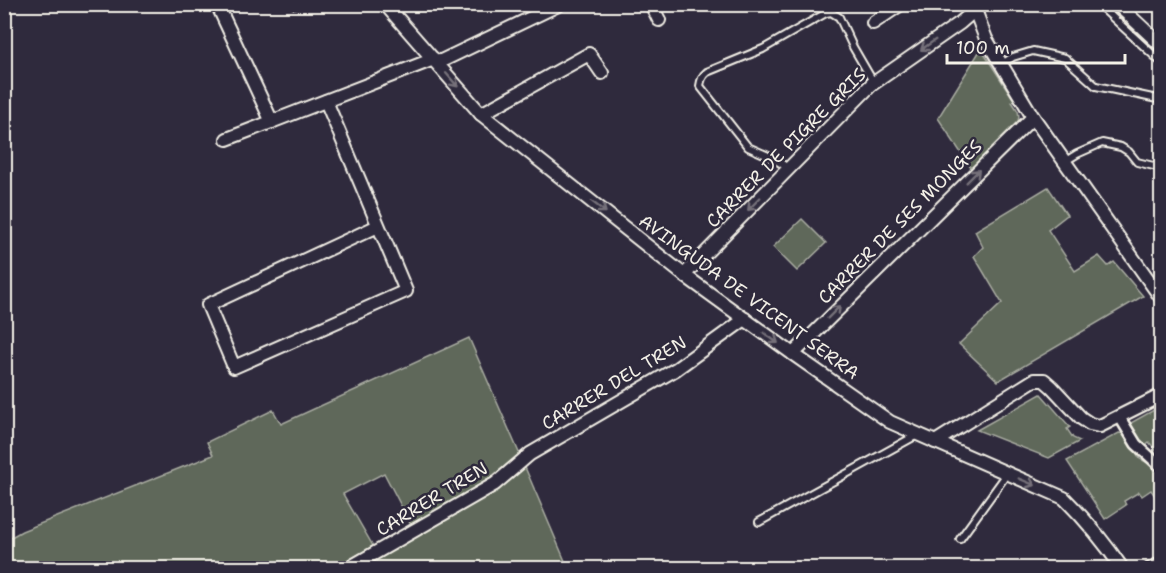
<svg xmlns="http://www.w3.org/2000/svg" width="1166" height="573" font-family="'Shantell Sans',sans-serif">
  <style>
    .green { fill: #5e675a; stroke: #a9aca1; stroke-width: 1.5 }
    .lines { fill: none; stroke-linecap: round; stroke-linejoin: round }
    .service-casing { stroke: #f4f1e8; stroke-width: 10 }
    .pedestrian-casing { stroke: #f4f1e8; stroke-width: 14 }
    .minor-casing { stroke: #f4f1e8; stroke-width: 16 }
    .tertiary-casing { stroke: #f4f1e8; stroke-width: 20 }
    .service { stroke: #2f2a3d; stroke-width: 6 }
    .pedestrian { stroke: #2f2a3d; stroke-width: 9 }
    .minor { stroke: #2f2a3d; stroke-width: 12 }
    .tertiary { stroke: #2f2a3d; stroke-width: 15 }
    .oneway { stroke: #747079 }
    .labels { text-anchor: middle; stroke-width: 5; stroke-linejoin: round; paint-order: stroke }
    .street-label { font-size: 18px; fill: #f4f1e8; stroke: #2f2a3d }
  </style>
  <rect width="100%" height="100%" fill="#2f2a3d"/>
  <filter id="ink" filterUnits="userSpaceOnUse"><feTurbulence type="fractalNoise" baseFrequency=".0167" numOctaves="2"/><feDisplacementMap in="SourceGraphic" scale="12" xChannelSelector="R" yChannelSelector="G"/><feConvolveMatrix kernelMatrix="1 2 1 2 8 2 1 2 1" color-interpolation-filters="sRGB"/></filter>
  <g filter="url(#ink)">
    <g class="green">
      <path d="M981 49 1014 100 1012 102C1016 108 1021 113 1018 121L971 168 938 118Z"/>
      <path d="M1048 187 1067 215 1048 230 1075 271 1099 256 1108 266 1114 262 1143 296 998 381 959 344 1002 303 974 256 983 247 975 231Z"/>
      <path d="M802 219 826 243 797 271 773 247Z"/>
      <path d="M469 338 520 455 484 482 411 525 384 473 343 494 373 546 335 568H5L4 541 22 531 213 455 207 442 273 410 281 424Z"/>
      <path d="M1041 394 1070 427 1067 429 1073 438 1080 441 1049 458 977 430Z"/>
      <path d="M1161 406V452L1159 454 1149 442 1144 446 1129 424Z"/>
      <path d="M1119 433 1125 434 1140 459 1152 465 1161 477V497L1158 500 1151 490 1142 496 1139 492 1124 501 1126 505 1105 519 1067 461Z"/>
      <path d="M524 465 568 568H357Z"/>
    </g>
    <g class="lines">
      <defs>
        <g id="service">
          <path d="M1098 4 1162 63"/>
          <path d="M295 5V4"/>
          <path d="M1002 64 1013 57 1033 51 1065 58 1096 86 1162 100"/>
          <path d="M1064 162 1077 154 1102 143 1121 147 1129 152 1137 162 1162 168"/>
          <path d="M788 168 773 158 748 147 700 86C701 80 702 76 707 72L763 49 826 13 831 12 839 17 853 47 871 78V85"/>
          <path d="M759 522 917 435"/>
          <path d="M960 539 1004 478 1006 473"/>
        </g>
        <g id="pedestrian">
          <path d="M1119 416 1136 444 1162 468"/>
          <path d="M1149 568 1162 562"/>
        </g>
        <g id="minor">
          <path d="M217 4 272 122"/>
          <path d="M385 4 481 114 684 275 793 354 890 422 1064 498C1085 519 1105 543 1122 568"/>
          <path d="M651 4 659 20"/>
          <path d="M1117 4 1162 46"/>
          <path d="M4 5 5 4"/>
          <path d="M873 23 901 4"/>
          <path d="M437 63 560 4"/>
          <path d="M326 101 406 291 234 367 208 305 378 226"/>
          <path d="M481 114 589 54 602 73"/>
          <path d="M227 139 434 59"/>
          <path d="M684 275 871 85 960 23 975 10 986 39 1033 117 1162 299"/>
          <path d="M793 354 1033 117"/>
          <path d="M935 442 1034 380H1044L1052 387 1081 418 1090 424 1100 426 1162 395"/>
          <path d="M349 568 495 484 530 454 676 369 745 319"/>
        </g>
        <path id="tertiary" d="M974 4 975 10"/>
      </defs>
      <use href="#service" class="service-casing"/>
      <use href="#pedestrian" class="pedestrian-casing"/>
      <use href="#minor" class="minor-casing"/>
      <use href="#tertiary" class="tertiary-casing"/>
      <use href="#service" class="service"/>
      <use href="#pedestrian" class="pedestrian"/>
      <use href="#minor" class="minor"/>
      <use href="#tertiary" class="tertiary"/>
    </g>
    <defs><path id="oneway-shaft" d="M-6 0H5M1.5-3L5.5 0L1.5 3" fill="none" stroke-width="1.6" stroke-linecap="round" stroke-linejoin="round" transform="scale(1.5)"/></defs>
    <g class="oneway">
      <use href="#oneway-shaft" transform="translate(928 45) rotate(145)"/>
      <use href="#oneway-shaft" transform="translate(452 80) rotate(49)"/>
      <use href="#oneway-shaft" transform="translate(973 176) rotate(-45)"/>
      <use href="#oneway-shaft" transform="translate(754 204) rotate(134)"/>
      <use href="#oneway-shaft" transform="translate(599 207) rotate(38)"/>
      <use href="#oneway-shaft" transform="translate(834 312) rotate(-45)"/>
      <use href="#oneway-shaft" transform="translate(771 338) rotate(36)"/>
      <use href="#oneway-shaft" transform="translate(1027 482) rotate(23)"/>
    </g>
  </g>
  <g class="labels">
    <g class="street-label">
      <text transform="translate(786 148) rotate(-45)" y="6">CARRER DE PIGRE GRIS</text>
      <text transform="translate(900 222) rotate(-45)" y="6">CARRER DE SES MONGES</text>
      <text transform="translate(749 297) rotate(36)" y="6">AVINGUDA DE VICENT SERRA</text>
      <text transform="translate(614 383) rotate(-31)" y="6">CARRER DEL TREN</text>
      <text transform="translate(432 499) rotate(-31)" y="6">CARRER TREN</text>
    </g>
  </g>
  <rect width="1166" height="573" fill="none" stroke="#2f2a3d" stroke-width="24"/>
  <rect x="12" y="12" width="1142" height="549" fill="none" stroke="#f4f1e8" stroke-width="2" filter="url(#ink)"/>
  <path d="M947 54v9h178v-9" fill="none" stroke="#f4f1e8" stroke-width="3"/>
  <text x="956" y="54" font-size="18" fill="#f4f1e8" stroke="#2f2a3d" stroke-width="4.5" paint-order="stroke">100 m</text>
</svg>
